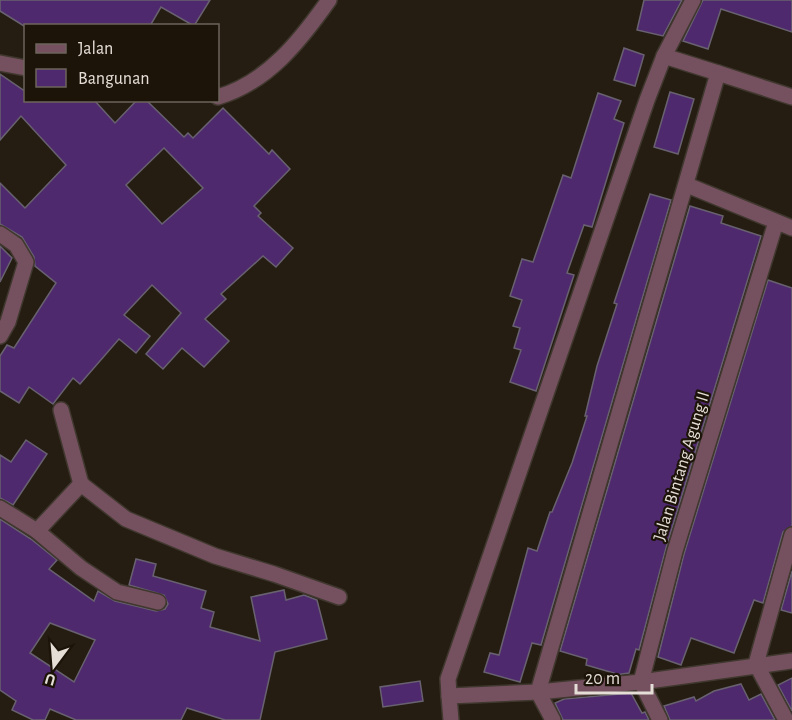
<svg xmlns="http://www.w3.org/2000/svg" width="792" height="720" font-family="'Alegreya Sans',sans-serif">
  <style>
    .building { fill: #4f296e; stroke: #68616f; stroke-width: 1.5; fill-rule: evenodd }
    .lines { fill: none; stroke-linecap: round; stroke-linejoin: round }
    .street-casing { stroke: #40382e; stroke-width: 18 }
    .street { stroke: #755160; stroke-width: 15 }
    .labels { text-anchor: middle; stroke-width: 4.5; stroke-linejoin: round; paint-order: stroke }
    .street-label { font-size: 18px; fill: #e4ded7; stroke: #1c1309 }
  </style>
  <rect width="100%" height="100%" fill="#251d12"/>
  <g class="building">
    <path d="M0 0H210L194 26 161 7 150 26H24L0 11Z"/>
    <path d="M644 0H682L663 36 637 30Z"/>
    <path d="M703 0H792V32L721 9 708 49 683 41Z"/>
    <path d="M624 48 644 55 635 86 614 80Z"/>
    <path d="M0 74 26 92V100H94L115 123 137 100H146L184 137 188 133 193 138 223 108 269 154 272 150 290 169 254 206 261 213 258 216 293 248 276 267 263 256 221 294 226 299 205 319 229 341 204 367 182 348 163 369 146 354 181 313 152 285 124 315 150 336 136 353 119 339 80 384 73 378 53 404 29 387 19 403 0 391V356L7 345 14 348 56 283 35 266 34 257 22 237 0 224V183L25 208 66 165 21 116 0 140ZM164 148 203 188 162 224 126 185Z"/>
    <path d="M670 92 694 99 678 154 654 147Z"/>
    <path d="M598 93 621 101 614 119 624 123 592 227 584 225 567 273 574 275 536 391 510 382 521 350 514 348 520 328 513 326 522 300 510 296 522 259 533 262 563 175 571 178Z"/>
    <path d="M650 194 671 200 541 645 532 643 520 682 484 672 490 653 499 655 528 548 537 551 550 512H552L572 463 587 416H585L597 366 617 304 614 303Z"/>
    <path d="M690 206 723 216 721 223 761 236 666 548 639 650 636 649 629 673 615 675 617 674 586 665 587 659 560 651Z"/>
    <path d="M0 246 12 258 0 282Z"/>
    <path d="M768 280 792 288V526L783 532 763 603 754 600 734 653 691 638 681 665 658 657 684 554Z"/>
    <path d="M26 440 47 454 13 505 0 498V455L11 462Z"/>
    <path d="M0 519 31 539 57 560 49 569 94 601 98 591 115 601 156 611 165 609 168 604 164 595 129 585 136 559 156 564 153 576 206 591 201 608 214 612 210 627 260 641 251 597 284 590 286 600 304 595 317 600 327 639 275 652 260 720H225L187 708 181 720H76L50 709 45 720H33L12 710 16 701 0 690ZM50 623 95 640 74 682 30 653Z"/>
    <path d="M792 571V613L781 610Z"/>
    <path d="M792 678V711L778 685Z"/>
    <path d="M420 681 423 701 383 707 380 687Z"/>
    <path d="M741 684 749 700 761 694 775 720H670L664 706 694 697 696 701 714 691Z"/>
    <path d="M631 693 642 713 645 712 649 720H563L555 703 564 699Z"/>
  </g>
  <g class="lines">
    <defs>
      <g id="street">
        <path d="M0 63 26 68"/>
        <path d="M718 73 792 97"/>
        <path d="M218 97C268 82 300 41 329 0"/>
        <path d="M687 185 792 228"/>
        <path d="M0 234 16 245 26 262 8 322 0 336"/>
        <path d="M61 410 81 484"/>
        <path d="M0 508 37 531 81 568 117 592 158 602"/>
        <path d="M37 531 81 484 126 519 215 556 274 574 339 597"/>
        <path d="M449 696 448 679 647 100 664 56 693 0"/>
        <path d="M451 720 449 696 538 692 641 682 792 661"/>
        <path d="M553 720 538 692 718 73 664 56"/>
        <path d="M660 720 641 682 675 551 776 222"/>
        <path d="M786 720 756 664 792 535"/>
      </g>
    </defs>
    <use href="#street" class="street-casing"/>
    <use href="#street" class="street"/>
  </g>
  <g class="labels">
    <g class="street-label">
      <text transform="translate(681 466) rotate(-73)" y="6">Jalan Bintang Agung II</text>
    </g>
  </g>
  <rect x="24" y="24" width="195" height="78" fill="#1c1309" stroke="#6c645b" stroke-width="1.5"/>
  <rect x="36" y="44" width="30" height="9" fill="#755160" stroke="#6c645b" stroke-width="1.5"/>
  <text x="78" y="54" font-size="18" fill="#e4ded7">Jalan</text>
  <rect x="36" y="69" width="30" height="18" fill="#4f296e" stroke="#6c645b" stroke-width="1.5"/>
  <text x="78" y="84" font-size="18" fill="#e4ded7">Bangunan</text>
  <g transform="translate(54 666) rotate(196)" stroke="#1c1309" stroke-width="4.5" paint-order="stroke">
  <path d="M0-4.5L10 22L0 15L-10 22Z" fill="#e4ded7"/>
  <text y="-9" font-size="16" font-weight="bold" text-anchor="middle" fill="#e4ded7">U</text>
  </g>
  <path d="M576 684v9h76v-9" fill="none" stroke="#e4ded7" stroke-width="3"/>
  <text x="585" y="684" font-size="18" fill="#e4ded7" stroke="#1c1309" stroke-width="4.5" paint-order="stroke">20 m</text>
</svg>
